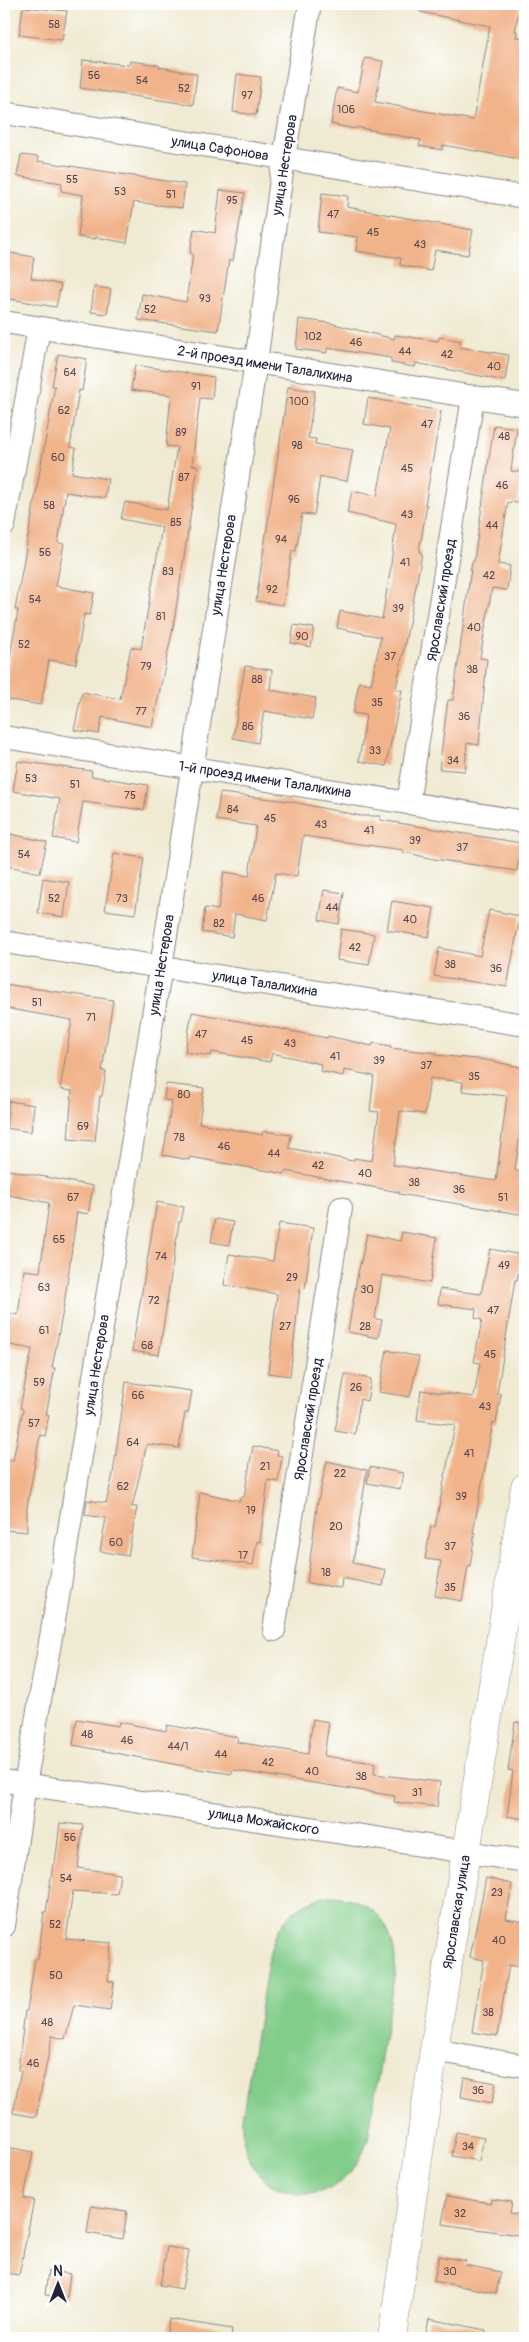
<svg xmlns="http://www.w3.org/2000/svg" width="529" height="2342" font-family="Pangolin,sans-serif">
  <style>
    .green { fill: #82cd8a; stroke: #527862 }
    .building { fill: #f1b38a; fill-rule: evenodd }
    .lines { fill: none; stroke-linecap: round; stroke-linejoin: round }
    .minor-casing { stroke: #898686; stroke-width: 24 }
    .tertiary-casing { stroke: #898686; stroke-width: 29 }
    .minor { stroke: #fff; stroke-width: 22 }
    .tertiary { stroke: #fff; stroke-width: 28 }
    .labels { text-anchor: middle; stroke-width: 5; stroke-linejoin: round; paint-order: stroke }
    .number-label { font-size: 11px; fill: #56464f }
    .street-label { font-size: 14px; fill: #22223b; stroke: #fff }
  </style>
  <rect width="100%" height="100%" fill="#fff"/>
  <filter id="ink" filterUnits="userSpaceOnUse"><feTurbulence type="fractalNoise" baseFrequency=".02" numOctaves="2"/><feDisplacementMap in="SourceGraphic" scale="10" xChannelSelector="R" yChannelSelector="G"/><feConvolveMatrix kernelMatrix="1 2 1 2 8 2 1 2 1" color-interpolation-filters="sRGB"/></filter>
  <filter id="wash" filterUnits="userSpaceOnUse"><feTurbulence type="fractalNoise" baseFrequency=".0096" numOctaves="4" result="noise"/><feDisplacementMap in="SourceGraphic" scale="20" xChannelSelector="R" yChannelSelector="G"/><feGaussianBlur stdDeviation="1.12" result="paint"/><feColorMatrix in="noise" values="0 0 0 0 0 0 0 0 0 0 0 0 0 0 0 0 0 1.4 0 .05"/><feComposite in="paint" operator="in"/></filter>
  <g filter="url(#wash)">
    <rect width="100%" height="100%" fill="#f0ead2"/>
    <path class="green" d="M329 1896C374 1897 397 1927 395 1971L368 2139C343 2223 239 2207 242 2119L270 1951C279 1919 297 1903 329 1896Z"/>
    <g id="blocks">
      <g class="building">
        <path d="M421 4H520L515 31H517L516 37 525 38V160L443 145 442 150 419 146 421 140 356 127 355 129 331 124 337 88 358 92 365 58 383 61 375 102 473 120 490 26 420 12Z"/>
        <path d="M23 7 67 11 62 40 19 35Z"/>
        <path d="M83 60 129 65 130 61 159 65V67L197 74 193 105 80 88Z"/>
        <path d="M237 74 261 77 256 115 233 112Z"/>
        <path d="M21 155 38 157V161L185 184 182 208 134 202 127 243 96 237V239L78 237 83 195 61 191 62 183 17 176Z"/>
        <path d="M220 190 245 193 233 261 229 260 218 331 138 320 142 294 186 302 193 254 190 253 194 229 215 233Z"/>
        <path d="M322 193 348 196 347 207 473 230 468 255 435 250 431 271 400 265 401 258 356 251 358 237 318 232Z"/>
        <path d="M4 252 34 257 31 278 61 285 56 307 4 298Z"/>
        <path d="M94 287 111 289 107 314 91 312Z"/>
        <path d="M299 319 330 323 394 339 395 335 438 341 439 337 461 341 459 347 509 355 505 381 416 363 415 367 391 363V358L327 348V353L296 349Z"/>
        <path d="M58 354 87 359 82 391 79 390 70 447 76 448 72 473 108 479 105 498 66 492 58 543 64 544 56 586 94 593 90 615 84 614 76 664 49 660 41 705 4 699V691L18 610H15L55 386H52Z"/>
        <path d="M135 365 214 377 212 399 200 398 192 465 198 466 173 628 152 727 102 717 99 734 74 730 82 692 120 699 131 647 141 649 162 527 121 519 125 502 167 510 177 447 166 446 171 395 131 390Z"/>
        <path d="M288 387 315 391 308 438 316 439 315 444 353 450 347 481 320 477 314 515 302 514 296 551H292L283 605 256 601Z"/>
        <path d="M368 398 441 411 425 505H427L419 552 422 553 418 576 396 689 402 690 386 766 359 761 366 715 353 713 359 682 371 684 381 637 337 628 340 611 382 619 390 572 396 524 347 513 352 491 377 496 390 429 364 424Z"/>
        <path d="M494 425 517 428 511 471 522 472 517 503 508 502 498 564 510 566 507 590 492 588 480 658 487 659 479 745 467 743 465 771 439 769 448 700H453L472 561H474Z"/>
        <path d="M294 625 314 628 311 647 291 643Z"/>
        <path d="M245 666 272 670 270 690 316 698 312 719 264 711 258 743 233 738Z"/>
        <path d="M18 761 92 771 91 776 148 785 144 810 83 802 76 842 53 838 60 799 13 791Z"/>
        <path d="M220 793 288 801 361 816H381L380 820 521 843 517 871 434 859 403 852V850L303 836 297 876 276 873 267 920 235 914 232 937 202 932 205 908 218 910 224 872 249 876 256 826 216 820Z"/>
        <path d="M6 833 47 842 40 873 4 865Z"/>
        <path d="M114 853 144 858 135 914 105 910Z"/>
        <path d="M43 878 69 882 64 917 38 913Z"/>
        <path d="M324 890 344 893 339 924 319 920Z"/>
        <path d="M392 901 434 908 429 937 387 930Z"/>
        <path d="M489 910 520 916 507 987 434 976 439 948 480 956Z"/>
        <path d="M341 929 374 934 369 965 337 960Z"/>
        <path d="M4 984 113 1000 102 1071H106L102 1096H100L95 1141 68 1139 72 1091 60 1089 72 1020 4 1008Z"/>
        <path d="M192 1012 327 1038 328 1036 372 1046 373 1043 391 1046 390 1048 437 1053 436 1055 486 1060 525 1068V1099L515 1170 525 1174V1215L399 1194V1192L285 1171V1174L190 1157 189 1160 163 1155 172 1101 164 1100 166 1084 204 1088 199 1123 262 1135 263 1131 291 1135 289 1148 353 1161 354 1158 372 1161 379 1112 370 1111 374 1076 344 1070 343 1076 320 1071 321 1064 272 1053 270 1062 212 1052 211 1056 185 1052ZM430 1078 463 1082 462 1091 507 1096 496 1181 393 1165 400 1111 425 1114Z"/>
        <path d="M9 1101 34 1105 31 1132 6 1128Z"/>
        <path d="M8 1170 93 1186 88 1214 77 1212 64 1305 52 1368H55L46 1415H49L45 1436 40 1435 27 1507V1532L4 1530V1475L7 1459 13 1460 23 1409 20 1408 32 1349 4 1344V1312L18 1315 24 1270 40 1272 49 1203 4 1194Z"/>
        <path d="M157 1202 184 1207 181 1222H179L159 1355 132 1351Z"/>
        <path d="M215 1219 233 1222 229 1245 211 1242Z"/>
        <path d="M279 1223 313 1228 305 1289 300 1288 290 1376 268 1373 277 1294 224 1285 229 1254 273 1261Z"/>
        <path d="M402 1232 437 1238 430 1283 382 1275 375 1319 382 1320 378 1338 348 1332 357 1278 367 1234 400 1241Z"/>
        <path d="M490 1249 522 1255 517 1280H515L497 1394H501L496 1423 493 1422 473 1533H475L470 1566H468L462 1601 435 1596 441 1561 425 1559 431 1526 435 1527 455 1425 417 1420 421 1390 474 1397 480 1363 474 1362 482 1320 475 1318 476 1309 438 1304 440 1289 481 1294Z"/>
        <path d="M387 1350 419 1357 410 1397 379 1392Z"/>
        <path d="M345 1374 371 1379 367 1401 360 1399 355 1434 335 1431Z"/>
        <path d="M126 1382 192 1391 188 1413H185L179 1448 147 1444 132 1507H137L128 1556 100 1551 106 1518 85 1515 87 1500 106 1503 113 1474Z"/>
        <path d="M253 1446 278 1451 277 1455 282 1456 278 1482 268 1480 260 1542 257 1541 253 1565 192 1557 200 1492 240 1501V1497H244Z"/>
        <path d="M327 1461 367 1470 353 1563 386 1570 383 1586 342 1578 341 1588 307 1583 317 1506Z"/>
        <path d="M370 1467 403 1473 400 1489 367 1483Z"/>
        <path d="M77 1719 118 1726 119 1722 166 1731 167 1725 238 1737 237 1742 308 1754 313 1719 329 1722 324 1756 375 1763 374 1774 440 1782 437 1807 394 1802 395 1796 233 1770 232 1774 205 1770 73 1745Z"/>
        <path d="M515 1722 525 1723V1819L507 1816 513 1771 508 1770Z"/>
        <path d="M60 1823 83 1825 78 1868 120 1874 117 1894 73 1891 66 1939 111 1943 108 1981 114 1982 110 2010 74 2005 65 2039 52 2036 36 2117 13 2113 21 2071 18 2070 25 2011H27L35 1959H38L44 1912H46L53 1864H55Z"/>
        <path d="M486 1878 512 1884 506 1919 525 1922V1968L509 1965 497 2036 472 2032 484 1960 470 1957Z"/>
        <path d="M464 2077 496 2083 492 2103 461 2097Z"/>
        <path d="M456 2132 484 2137 479 2161 452 2156Z"/>
        <path d="M7 2147 33 2152 24 2198 34 2200 19 2275 4 2273V2164Z"/>
        <path d="M447 2196 491 2203V2199L512 2202 510 2213 525 2215V2236L442 2224Z"/>
        <path d="M91 2206 127 2211 123 2239 87 2233Z"/>
        <path d="M167 2247 189 2250 182 2289 160 2285Z"/>
        <path d="M439 2256 466 2261 465 2265 501 2272 496 2293 434 2281Z"/>
        <path d="M48 2271 70 2274 67 2297 45 2295Z"/>
        <path d="M169 2319 232 2329 231 2338H166Z"/>
        <path d="M429 2319 486 2330 485 2338H425Z"/>
      </g>
    </g>
  </g>
  <g filter="url(#ink)">
    <use href="#blocks" fill-opacity="0" stroke="#898686" stroke-width="1"/>
    <g class="lines">
      <defs>
        <g id="minor">
          <path d="M4 113 525 197"/>
          <path d="M4 322 525 405"/>
          <path d="M4 525 39 328"/>
          <path d="M4 737 525 822"/>
          <path d="M408 803 473 397"/>
          <path d="M4 942 525 1025"/>
          <path d="M274 1630 341 1208"/>
          <path d="M4 1781 525 1861"/>
          <path d="M4 1926 25 1785 58 1597 161 967 256 362 284 158 310 4"/>
          <path d="M434 2050 525 2066"/>
        </g>
        <path id="tertiary" d="M392 2338 434 2050 525 1487"/>
      </defs>
      <use href="#minor" class="minor-casing"/>
      <use href="#tertiary" class="tertiary-casing"/>
      <use href="#minor" class="minor"/>
      <use href="#tertiary" class="tertiary"/>
    </g>
  </g>
  <g class="labels">
    <g class="number-label">
      <text x="54" y="28">58</text>
      <text x="94" y="79">56</text>
      <text x="142" y="84">54</text>
      <text x="184" y="92">52</text>
      <text x="247" y="99">97</text>
      <text x="346" y="113">106</text>
      <text x="72" y="183">55</text>
      <text x="120" y="195">53</text>
      <text x="171" y="198">51</text>
      <text x="232" y="204">95</text>
      <text x="333" y="218">47</text>
      <text x="373" y="236">45</text>
      <text x="420" y="248">43</text>
      <text x="205" y="302">93</text>
      <text x="150" y="313">52</text>
      <text x="313" y="340">102</text>
      <text x="356" y="346">46</text>
      <text x="405" y="355">44</text>
      <text x="447" y="358">42</text>
      <text x="494" y="370">40</text>
      <text x="70" y="376">64</text>
      <text x="196" y="390">91</text>
      <text x="299" y="405">100</text>
      <text x="64" y="414">62</text>
      <text x="427" y="428">47</text>
      <text x="181" y="436">89</text>
      <text x="504" y="440">48</text>
      <text x="297" y="449">98</text>
      <text x="58" y="461">60</text>
      <text x="407" y="472">45</text>
      <text x="184" y="481">87</text>
      <text x="502" y="489">46</text>
      <text x="294" y="503">96</text>
      <text x="49" y="509">58</text>
      <text x="407" y="518">43</text>
      <text x="176" y="526">85</text>
      <text x="492" y="529">44</text>
      <text x="281" y="543">94</text>
      <text x="45" y="556">56</text>
      <text x="405" y="566">41</text>
      <text x="168" y="575">83</text>
      <text x="489" y="579">42</text>
      <text x="272" y="593">92</text>
      <text x="35" y="603">54</text>
      <text x="398" y="612">39</text>
      <text x="161" y="620">81</text>
      <text x="474" y="631">40</text>
      <text x="302" y="640">90</text>
      <text x="24" y="648">52</text>
      <text x="390" y="660">37</text>
      <text x="146" y="670">79</text>
      <text x="472" y="673">38</text>
      <text x="257" y="683">88</text>
      <text x="377" y="706">35</text>
      <text x="141" y="715">77</text>
      <text x="464" y="720">36</text>
      <text x="248" y="730">86</text>
      <text x="375" y="754">33</text>
      <text x="453" y="764">34</text>
      <text x="31" y="782">53</text>
      <text x="75" y="788">51</text>
      <text x="130" y="799">75</text>
      <text x="233" y="813">84</text>
      <text x="270" y="822">45</text>
      <text x="321" y="828">43</text>
      <text x="369" y="834">41</text>
      <text x="415" y="844">39</text>
      <text x="462" y="851">37</text>
      <text x="24" y="858">54</text>
      <text x="54" y="902">52</text>
      <text x="122" y="902">73</text>
      <text x="258" y="902">46</text>
      <text x="332" y="911">44</text>
      <text x="410" y="923">40</text>
      <text x="219" y="927">82</text>
      <text x="355" y="951">42</text>
      <text x="450" y="968">38</text>
      <text x="496" y="972">36</text>
      <text x="37" y="1006">51</text>
      <text x="91" y="1021">71</text>
      <text x="201" y="1038">47</text>
      <text x="247" y="1044">45</text>
      <text x="290" y="1047">43</text>
      <text x="335" y="1060">41</text>
      <text x="379" y="1064">39</text>
      <text x="426" y="1069">37</text>
      <text x="474" y="1080">35</text>
      <text x="184" y="1098">80</text>
      <text x="83" y="1130">69</text>
      <text x="179" y="1141">78</text>
      <text x="224" y="1150">46</text>
      <text x="274" y="1157">44</text>
      <text x="318" y="1169">42</text>
      <text x="365" y="1177">40</text>
      <text x="414" y="1186">38</text>
      <text x="459" y="1193">36</text>
      <text x="73" y="1201">67</text>
      <text x="503" y="1201">51</text>
      <text x="59" y="1243">65</text>
      <text x="161" y="1260">74</text>
      <text x="504" y="1269">49</text>
      <text x="292" y="1281">29</text>
      <text x="44" y="1291">63</text>
      <text x="367" y="1293">30</text>
      <text x="154" y="1304">72</text>
      <text x="493" y="1314">47</text>
      <text x="285" y="1330">27</text>
      <text x="365" y="1330">28</text>
      <text x="44" y="1334">61</text>
      <text x="147" y="1349">68</text>
      <text x="490" y="1358">45</text>
      <text x="39" y="1386">59</text>
      <text x="356" y="1391">26</text>
      <text x="138" y="1399">66</text>
      <text x="485" y="1410">43</text>
      <text x="34" y="1427">57</text>
      <text x="133" y="1446">64</text>
      <text x="469" y="1457">41</text>
      <text x="265" y="1470">21</text>
      <text x="340" y="1477">22</text>
      <text x="123" y="1490">62</text>
      <text x="461" y="1500">39</text>
      <text x="251" y="1514">19</text>
      <text x="336" y="1530">20</text>
      <text x="116" y="1546">60</text>
      <text x="450" y="1550">37</text>
      <text x="243" y="1559">17</text>
      <text x="326" y="1576">18</text>
      <text x="450" y="1591">35</text>
      <text x="87" y="1738">48</text>
      <text x="127" y="1744">46</text>
      <text x="178" y="1750">44/1</text>
      <text x="221" y="1758">44</text>
      <text x="268" y="1766">42</text>
      <text x="312" y="1775">40</text>
      <text x="361" y="1780">38</text>
      <text x="417" y="1796">31</text>
      <text x="70" y="1841">56</text>
      <text x="66" y="1882">54</text>
      <text x="497" y="1896">23</text>
      <text x="55" y="1928">52</text>
      <text x="499" y="1944">40</text>
      <text x="56" y="1979">50</text>
      <text x="488" y="2016">38</text>
      <text x="47" y="2026">48</text>
      <text x="33" y="2067">46</text>
      <text x="478" y="2094">36</text>
      <text x="468" y="2150">34</text>
      <text x="460" y="2217">32</text>
      <text x="450" y="2275">30</text>
    </g>
    <g class="street-label">
      <text transform="translate(220 148) rotate(9)" y="5">улица Сафонова</text>
      <text transform="translate(284 165) rotate(-81)" y="5">улица Нестерова</text>
      <text transform="translate(265 364) rotate(9)" y="5">2-й проезд имени Талалихина</text>
      <text transform="translate(223 565) rotate(-81)" y="5">улица Нестерова</text>
      <text transform="translate(441 600) rotate(-81)" y="5">Ярославский проезд</text>
      <text transform="translate(265 779) rotate(9)" y="5">1-й проезд имени Талалихина</text>
      <text transform="translate(161 965) rotate(-81)" y="5">улица Нестерова</text>
      <text transform="translate(265 983) rotate(9)" y="5">улица Талалихина</text>
      <text transform="translate(96 1365) rotate(-81)" y="5">улица Нестерова</text>
      <text transform="translate(308 1419) rotate(-81)" y="5">Ярославский проезд</text>
      <text transform="translate(264 1821) rotate(9)" y="5">улица Можайского</text>
      <text transform="translate(456 1912) rotate(-81)" y="5">Ярославская улица</text>
    </g>
  </g>
  <rect width="529" height="2342" fill="none" stroke="#fff" stroke-width="20"/>
  <g transform="translate(58 2284)" stroke="#ffffff" stroke-width="4" paint-order="stroke">
  <path d="M0-4L9 19L0 12L-9 19Z" fill="#22223b"/>
  <text y="-8" font-size="14" font-weight="bold" text-anchor="middle" fill="#22223b">N</text>
  </g>
</svg>
